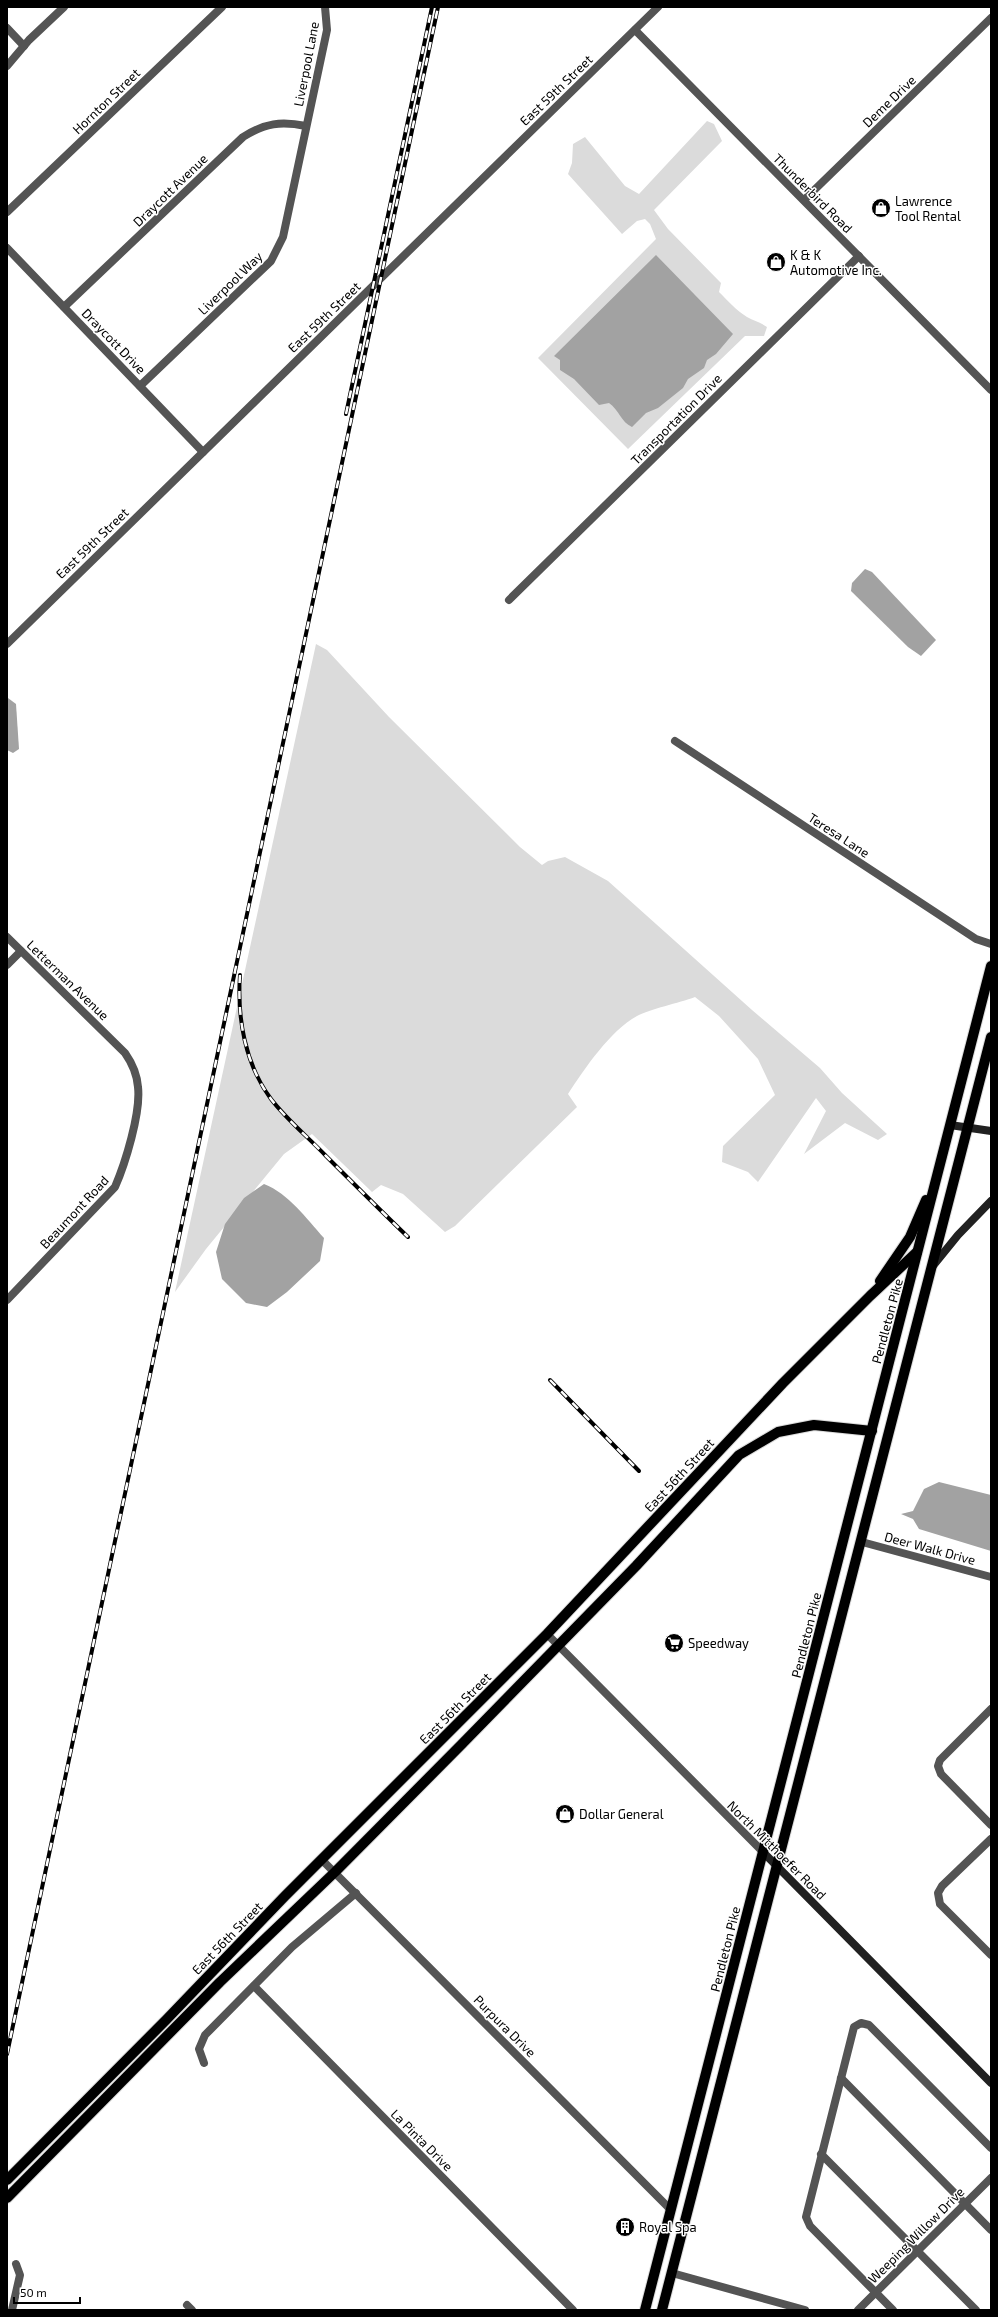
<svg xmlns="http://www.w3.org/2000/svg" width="998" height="2317" font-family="'Exo 2',sans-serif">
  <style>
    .green { fill: #dbdbdb }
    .water { fill: #a2a2a2 }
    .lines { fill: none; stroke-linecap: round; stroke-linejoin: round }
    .primary-casing { stroke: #dbdbdb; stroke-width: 12 }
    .minor { stroke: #545454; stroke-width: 8 }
    .tertiary { stroke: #545454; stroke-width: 8 }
    .secondary { stroke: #212121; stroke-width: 8 }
    .primary { stroke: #000; stroke-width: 10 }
    .rail-casing { stroke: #000; stroke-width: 4 }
    .rail { stroke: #fff; stroke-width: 2.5; stroke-dasharray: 8; stroke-linecap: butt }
    .labels { text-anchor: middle; stroke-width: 3; stroke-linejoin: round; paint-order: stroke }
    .street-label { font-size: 13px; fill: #000; stroke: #fff }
    .poi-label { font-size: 13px; fill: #000; stroke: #fff; text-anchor: start }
  </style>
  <rect width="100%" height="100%" fill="#fff"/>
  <g class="green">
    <path d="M707 121 714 124 722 141 654 210 668 229 721 283 719 292C728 301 736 310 747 317 754 321 760 322 767 327L764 336H745L628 449 538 358 656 239 650 224 645 219 637 221 622 234 568 174 572 163 573 144 585 137 625 186 639 194Z"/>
    <path d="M316 644 327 650 389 717 520 847 542 865 548 861 565 857 608 881 752 1010 820 1068 842 1093 887 1134 878 1140 845 1123 804 1154 826 1111 816 1098 758 1182 748 1172 722 1162 723 1146 775 1095 758 1059 719 1016 695 997C679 1003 650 1009 637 1016 610 1031 585 1068 568 1094L577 1107 455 1226 445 1232 403 1194 381 1185 372 1192 312 1134 284 1154 206 1249 175 1292Z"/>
  </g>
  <g class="water">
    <path d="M656 255 733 334 716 354 707 360 704 368 688 379 683 388 658 408 646 413 632 427C621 422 619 410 609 403L599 405 574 379 560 370V360L554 356Z"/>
    <path d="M865 569 872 572 936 640 921 656 908 647 851 591 852 583Z"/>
    <path d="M8 698 16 704 19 749 13 753 7 750Z"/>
    <path d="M264 1184C289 1194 306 1218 324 1238L320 1261 287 1292 267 1307 246 1303 222 1279 216 1252 225 1224 244 1198Z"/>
    <path d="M939 1482 991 1495V1551L919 1529 913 1519 901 1514 913 1511 924 1489Z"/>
  </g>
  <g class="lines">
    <defs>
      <g id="primary">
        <path d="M880 1281 910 1237 926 1200"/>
        <path d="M7 2180 166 2020 285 1896 547 1634 783 1383 870 1296 917 1252"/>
        <path d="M7 2198 220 1982 335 1872 461 1745 636 1566 739 1455 778 1432 814 1425 872 1431"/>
        <path d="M645 2310 991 966"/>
        <path d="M662 2310 991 1037"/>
      </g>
    </defs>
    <use href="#primary" class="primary-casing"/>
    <g class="minor">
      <path d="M7 28 24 46"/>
      <path d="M635 30 991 390"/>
      <path d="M7 66 29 40 64 7"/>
      <path d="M804 200 991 18"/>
      <path d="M7 212 222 7"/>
      <path d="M7 248 203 452"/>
      <path d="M64 307 243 137C265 123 281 121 306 126"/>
      <path d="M140 386 271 261 283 237 327 30 325 7"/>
      <path d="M509 600 859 256"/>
      <path d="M675 741 976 939 991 944"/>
      <path d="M7 937 125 1053C132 1063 137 1074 138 1087 141 1113 125 1164 115 1187L7 1300"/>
      <path d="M7 965 21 951"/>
      <path d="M862 1542 991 1577"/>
      <path d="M991 1709 940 1760 938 1766 941 1774 991 1825"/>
      <path d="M991 1839 942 1886 938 1893 940 1904 991 1955"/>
      <path d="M322 1860 671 2210"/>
      <path d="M254 1986 573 2310"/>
      <path d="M204 2063 199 2049 205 2035 292 1947 356 1893"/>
      <path d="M841 2078 991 2230"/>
      <path d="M821 2154 976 2310"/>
      <path d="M672 2273 805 2310"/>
      <path d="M187 2305 192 2310"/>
      <path d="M12 2310 20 2275 16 2264"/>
      <path d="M858 2310 991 2178"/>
      <path d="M893 2310 810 2226 806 2217 854 2027 861 2023 869 2025 991 2148"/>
    </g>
    <g class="tertiary">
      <path d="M7 644 658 7"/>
      <path d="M547 1634 764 1853"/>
    </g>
    <g class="secondary">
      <path d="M950 1125 991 1131"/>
      <path d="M932 1267 958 1235 991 1201"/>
      <path d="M764 1853 991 2083"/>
    </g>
    <use href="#primary" class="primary"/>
    <defs>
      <g id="rail">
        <path d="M346 414 432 7"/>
        <path d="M240 975C237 1018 245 1064 271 1099 287 1120 308 1137 326 1156 353 1183 380 1210 408 1237"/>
        <path d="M550 1380 639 1471"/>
        <path d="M7 2054 438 7"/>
      </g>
    </defs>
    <use href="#rail" class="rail-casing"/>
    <use href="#rail" class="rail"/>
  </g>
  <defs>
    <symbol id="shop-disc" viewBox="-11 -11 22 22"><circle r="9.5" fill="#000" stroke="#fff"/><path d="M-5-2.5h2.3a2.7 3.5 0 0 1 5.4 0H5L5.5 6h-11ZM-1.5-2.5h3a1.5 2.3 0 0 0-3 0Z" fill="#fff"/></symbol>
    <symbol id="supermarket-disc" viewBox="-11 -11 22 22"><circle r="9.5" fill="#000" stroke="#fff"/><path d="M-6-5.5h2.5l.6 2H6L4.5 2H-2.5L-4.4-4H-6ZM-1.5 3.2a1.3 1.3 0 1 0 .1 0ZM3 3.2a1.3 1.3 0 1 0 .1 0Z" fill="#fff"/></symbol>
    <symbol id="building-disc" viewBox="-11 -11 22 22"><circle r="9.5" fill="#000" stroke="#fff"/><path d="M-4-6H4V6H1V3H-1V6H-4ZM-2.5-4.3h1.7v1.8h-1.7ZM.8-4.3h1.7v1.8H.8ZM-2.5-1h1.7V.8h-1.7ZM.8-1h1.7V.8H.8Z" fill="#fff"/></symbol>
  </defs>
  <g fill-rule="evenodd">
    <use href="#shop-disc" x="870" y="197" width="22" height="22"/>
    <use href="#shop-disc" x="765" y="251" width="22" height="22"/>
    <use href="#supermarket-disc" x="663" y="1632" width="22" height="22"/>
    <use href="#shop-disc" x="554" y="1803" width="22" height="22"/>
    <use href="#building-disc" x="614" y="2216" width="22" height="22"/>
  </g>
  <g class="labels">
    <g class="street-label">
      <text transform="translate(306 64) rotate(-79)" y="5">Liverpool Lane</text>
      <text transform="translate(556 90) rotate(-44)" y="5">East 59th Street</text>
      <text transform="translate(106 101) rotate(-44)" y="5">Hornton Street</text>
      <text transform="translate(889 101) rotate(-44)" y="5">Deme Drive</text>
      <text transform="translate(170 190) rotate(-44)" y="5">Draycott Avenue</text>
      <text transform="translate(813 193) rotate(45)" y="5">Thunderbird Road</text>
      <text transform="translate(230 283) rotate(-44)" y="5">Liverpool Way</text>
      <text transform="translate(324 317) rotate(-44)" y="5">East 59th Street</text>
      <text transform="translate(114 341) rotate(46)" y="5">Draycott Drive</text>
      <text transform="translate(676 419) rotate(-45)" y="5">Transportation Drive</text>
      <text transform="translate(92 543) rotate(-44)" y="5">East 59th Street</text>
      <text transform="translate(839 835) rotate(33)" y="5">Teresa Lane</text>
      <text transform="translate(68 980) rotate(44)" y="5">Letterman Avenue</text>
      <text transform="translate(74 1212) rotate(-47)" y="5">Beaumont Road</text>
      <text transform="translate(887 1321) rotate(-75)" y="5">Pendleton Pike</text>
      <text transform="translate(679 1475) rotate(-47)" y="5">East 56th Street</text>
      <text transform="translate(930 1548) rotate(15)" y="5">Deer Walk Drive</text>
      <text transform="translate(806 1635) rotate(-76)" y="5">Pendleton Pike</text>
      <text transform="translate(455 1708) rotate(-45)" y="5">East 56th Street</text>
      <text transform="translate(777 1850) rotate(45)" y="5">North Mitthoefer Road</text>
      <text transform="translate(227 1938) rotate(-46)" y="5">East 56th Street</text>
      <text transform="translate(725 1949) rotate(-76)" y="5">Pendleton Pike</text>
      <text transform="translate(505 2026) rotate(45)" y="5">Purpura Drive</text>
      <text transform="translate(422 2140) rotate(45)" y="5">La Pinta Drive</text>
      <text transform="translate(916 2235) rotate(-45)" y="5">Weeping Willow Drive</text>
    </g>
    <g class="poi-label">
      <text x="895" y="206">Lawrence<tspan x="895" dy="15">Tool Rental</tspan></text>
      <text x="790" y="260">K &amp; K<tspan x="790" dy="15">Automotive Inc.</tspan></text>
      <text x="688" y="1648">Speedway</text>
      <text x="579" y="1819">Dollar General</text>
      <text x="639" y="2232">Royal Spa</text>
    </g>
  </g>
  <rect width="998" height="2317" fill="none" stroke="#000000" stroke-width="16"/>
  <path d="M14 2297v6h66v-6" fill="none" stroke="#000000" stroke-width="2"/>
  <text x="20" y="2297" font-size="12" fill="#000000" stroke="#ffffff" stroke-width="3" paint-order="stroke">50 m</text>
</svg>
